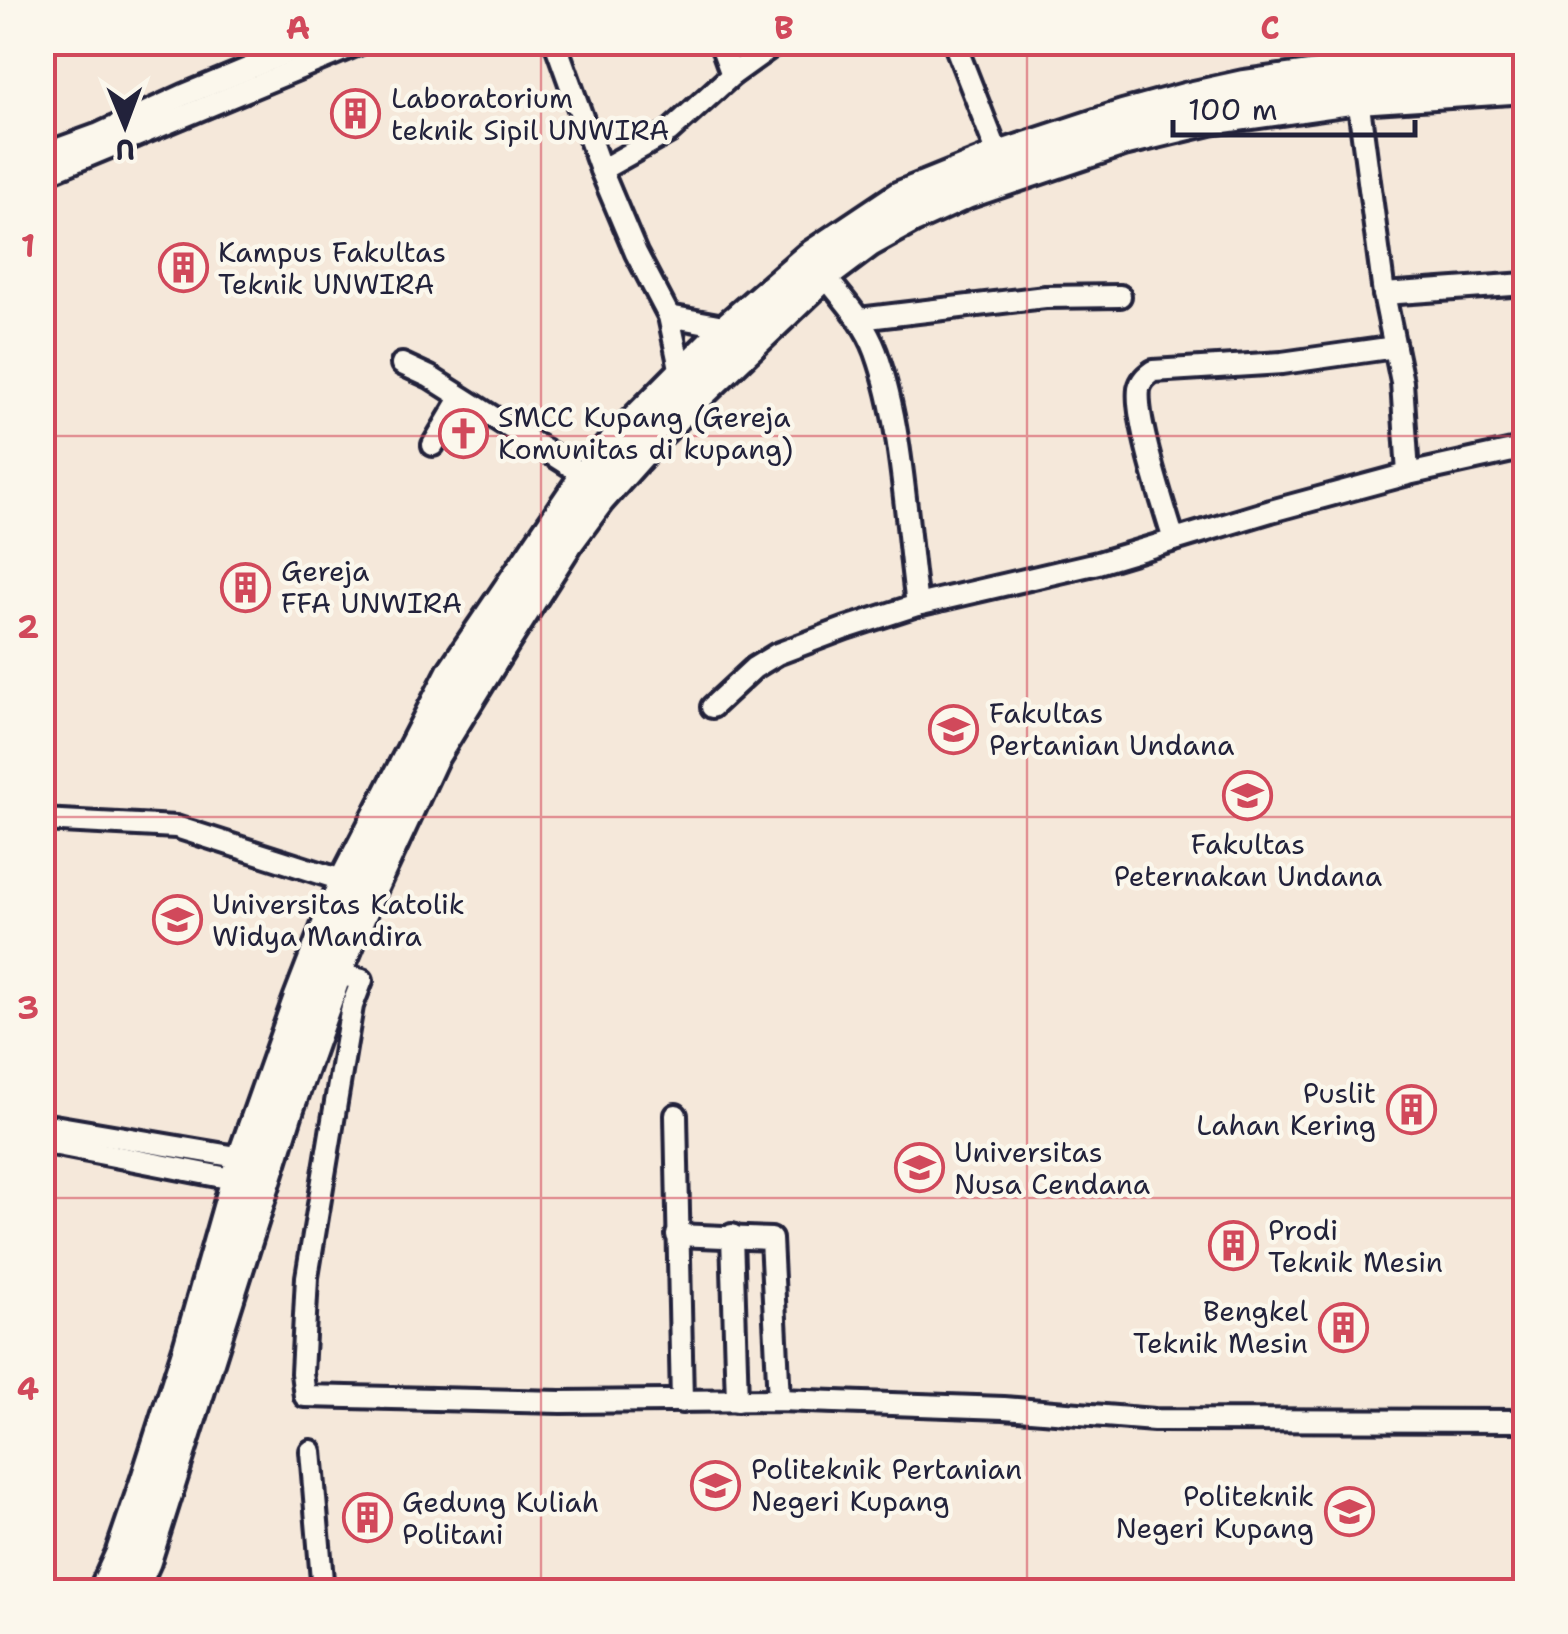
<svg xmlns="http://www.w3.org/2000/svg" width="1568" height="1634" font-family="'Shantell Sans',sans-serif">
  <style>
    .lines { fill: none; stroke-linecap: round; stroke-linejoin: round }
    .minor-casing { stroke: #22223b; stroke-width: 28 }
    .highway-casing { stroke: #22223b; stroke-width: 38 }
    .minor { stroke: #fbf7ec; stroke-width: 20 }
    .highway { stroke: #fbf7ec; stroke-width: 30 }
    .grid { fill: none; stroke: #d1495b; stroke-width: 2.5; stroke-opacity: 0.55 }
    .labels { text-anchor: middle; stroke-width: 9; stroke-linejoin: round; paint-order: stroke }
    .poi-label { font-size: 28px; fill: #22223b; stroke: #fbf7ec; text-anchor: start }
    .neatline { fill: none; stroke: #d1495b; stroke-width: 4 }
    .grid-label { font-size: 32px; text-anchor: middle; font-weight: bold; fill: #d1495b }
  </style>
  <rect width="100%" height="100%" fill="#f5e8da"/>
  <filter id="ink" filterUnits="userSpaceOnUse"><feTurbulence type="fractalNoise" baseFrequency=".01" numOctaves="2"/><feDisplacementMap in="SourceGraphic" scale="20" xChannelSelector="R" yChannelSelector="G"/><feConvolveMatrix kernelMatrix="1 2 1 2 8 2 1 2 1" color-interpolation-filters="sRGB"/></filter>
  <g filter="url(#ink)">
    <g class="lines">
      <defs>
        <g id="minor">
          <path d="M555 42 601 170 636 253 669 316 681 373"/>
          <path d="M720 42 732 75"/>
          <path d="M954 42 999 157"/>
          <path d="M1319 42 1331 74"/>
          <path d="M1470 42 1476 62"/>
          <path d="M1358 98 1384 294 1402 382 1408 474"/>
          <path d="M42 155 97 135 184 95 313 42"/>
          <path d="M601 170 669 132 732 75 778 42"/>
          <path d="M42 175 363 42"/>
          <path d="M824 275C843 299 865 322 876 352 903 427 906 525 917 605"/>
          <path d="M1384 294 1526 284"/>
          <path d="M669 316 729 327"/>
          <path d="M859 319 1045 297 1120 296"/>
          <path d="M402 364 430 377 586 476"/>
          <path d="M433 445 461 398"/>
          <path d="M1174 540C1164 507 1135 420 1139 389 1141 380 1146 376 1153 371L1282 363 1395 347"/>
          <path d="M712 707 754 668 777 654 846 628 917 605 1098 563 1271 511 1408 474 1526 448"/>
          <path d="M42 820 176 827 345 881"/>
          <path d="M336 973 362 980 352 1006 307 1277 302 1373 305 1396 561 1402 779 1400 1004 1408 1154 1420 1526 1421"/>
          <path d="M676 1115 682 1402"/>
          <path d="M42 1124 243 1158"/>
          <path d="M42 1142 238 1180"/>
          <path d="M677 1235 771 1239 779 1400"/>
          <path d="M732 1235 737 1401"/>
          <path d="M311 1451 323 1592"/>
        </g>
        <g id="highway">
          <path d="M104 1592 121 1555 146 1482 189 1348 243 1158 299 1000 345 881 453 672 586 476 614 443 729 327 809 258 900 197 999 157 1123 116 1185 99 1244 86 1331 74 1526 59"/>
          <path d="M131 1592 145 1561 288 1108 336 973 371 889 432 758 493 659 568 541 599 499 658 433 824 275 868 242 913 217 966 193 1123 140 1210 119 1358 98 1526 87"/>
        </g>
      </defs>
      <use href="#minor" class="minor-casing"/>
      <use href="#highway" class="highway-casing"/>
      <use href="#minor" class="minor"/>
      <use href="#highway" class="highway"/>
    </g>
  </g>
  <path class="grid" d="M541 42V1592M1027 42V1592M42 436H1526M42 817H1526M42 1198H1526"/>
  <defs>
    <symbol id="building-ring" viewBox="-11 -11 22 22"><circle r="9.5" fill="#fbf7ec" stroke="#d1495b" stroke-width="1.5"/><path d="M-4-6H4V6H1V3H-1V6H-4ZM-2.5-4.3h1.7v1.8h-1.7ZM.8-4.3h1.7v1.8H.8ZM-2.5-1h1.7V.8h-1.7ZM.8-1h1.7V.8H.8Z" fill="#d1495b"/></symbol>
    <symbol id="church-ring" viewBox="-11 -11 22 22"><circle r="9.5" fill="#fbf7ec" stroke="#d1495b" stroke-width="1.5"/><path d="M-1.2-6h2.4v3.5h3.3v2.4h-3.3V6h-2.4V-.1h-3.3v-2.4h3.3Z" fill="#d1495b"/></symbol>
    <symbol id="university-ring" viewBox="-11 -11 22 22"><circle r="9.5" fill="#fbf7ec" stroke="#d1495b" stroke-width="1.5"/><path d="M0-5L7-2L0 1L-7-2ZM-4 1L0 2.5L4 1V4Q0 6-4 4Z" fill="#d1495b"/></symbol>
  </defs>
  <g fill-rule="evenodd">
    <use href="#building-ring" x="328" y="86" width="55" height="55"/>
    <use href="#building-ring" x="156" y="240" width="55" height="55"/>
    <use href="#church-ring" x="436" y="406" width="55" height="55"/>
    <use href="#building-ring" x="218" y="560" width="55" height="55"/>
    <use href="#university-ring" x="926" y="702" width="55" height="55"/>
    <use href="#university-ring" x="1220" y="768" width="55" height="55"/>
    <use href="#university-ring" x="150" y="892" width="55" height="55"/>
    <use href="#building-ring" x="1384" y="1082" width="55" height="55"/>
    <use href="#university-ring" x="892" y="1140" width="55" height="55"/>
    <use href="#building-ring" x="1206" y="1218" width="55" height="55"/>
    <use href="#building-ring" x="1316" y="1300" width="55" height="55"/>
    <use href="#university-ring" x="688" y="1458" width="55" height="55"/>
    <use href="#university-ring" x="1322" y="1484" width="55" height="55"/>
    <use href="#building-ring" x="340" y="1490" width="55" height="55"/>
  </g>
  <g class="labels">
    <g class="poi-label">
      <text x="391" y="108">Laboratorium<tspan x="391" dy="32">teknik Sipil UNWIRA</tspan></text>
      <text x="218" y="262">Kampus Fakultas<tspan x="218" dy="32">Teknik UNWIRA</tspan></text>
      <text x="498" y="427">SMCC Kupang (Gereja<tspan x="498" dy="32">Komunitas di kupang)</tspan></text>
      <text x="281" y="581">Gereja<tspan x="281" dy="32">FFA UNWIRA</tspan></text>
      <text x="989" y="723">Fakultas<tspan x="989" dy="32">Pertanian Undana</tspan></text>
      <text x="1248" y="854" text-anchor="middle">Fakultas<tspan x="1248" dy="32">Peternakan Undana</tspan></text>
      <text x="212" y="914">Universitas Katolik<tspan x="212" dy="32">Widya Mandira</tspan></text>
      <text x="1376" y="1103" text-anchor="end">Puslit<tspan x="1376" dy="32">Lahan Kering</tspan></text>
      <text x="954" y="1162">Universitas<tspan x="954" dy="32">Nusa Cendana</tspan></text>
      <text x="1268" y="1240">Prodi<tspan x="1268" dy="32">Teknik Mesin</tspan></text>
      <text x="1308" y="1321" text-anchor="end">Bengkel<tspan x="1308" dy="32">Teknik Mesin</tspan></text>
      <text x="751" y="1479">Politeknik Pertanian<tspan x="751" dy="32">Negeri Kupang</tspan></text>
      <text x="1314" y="1506" text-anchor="end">Politeknik<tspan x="1314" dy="32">Negeri Kupang</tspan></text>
      <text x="402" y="1512">Gedung Kuliah<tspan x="402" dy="32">Politani</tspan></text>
    </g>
  </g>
  <rect width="1568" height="1634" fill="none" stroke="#fbf7ec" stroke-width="110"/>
  <g transform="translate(125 125) rotate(179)" stroke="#fbf7ec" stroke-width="8" paint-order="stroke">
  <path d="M0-8L18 38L0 25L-18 38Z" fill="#22223b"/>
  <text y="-15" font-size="28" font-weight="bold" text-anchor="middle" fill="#22223b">U</text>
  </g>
  <path d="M1173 120v15h242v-15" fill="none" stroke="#22223b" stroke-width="5"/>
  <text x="1188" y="120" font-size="30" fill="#22223b" stroke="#fbf7ec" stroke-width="8" paint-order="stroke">100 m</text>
  <rect x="55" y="55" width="1458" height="1524" class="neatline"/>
  <g class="grid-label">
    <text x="298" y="39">A</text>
    <text x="784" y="39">B</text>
    <text x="1270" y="39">C</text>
    <text x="28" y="257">1</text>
    <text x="28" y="638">2</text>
    <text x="28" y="1019">3</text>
    <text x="28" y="1400">4</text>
  </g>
</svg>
